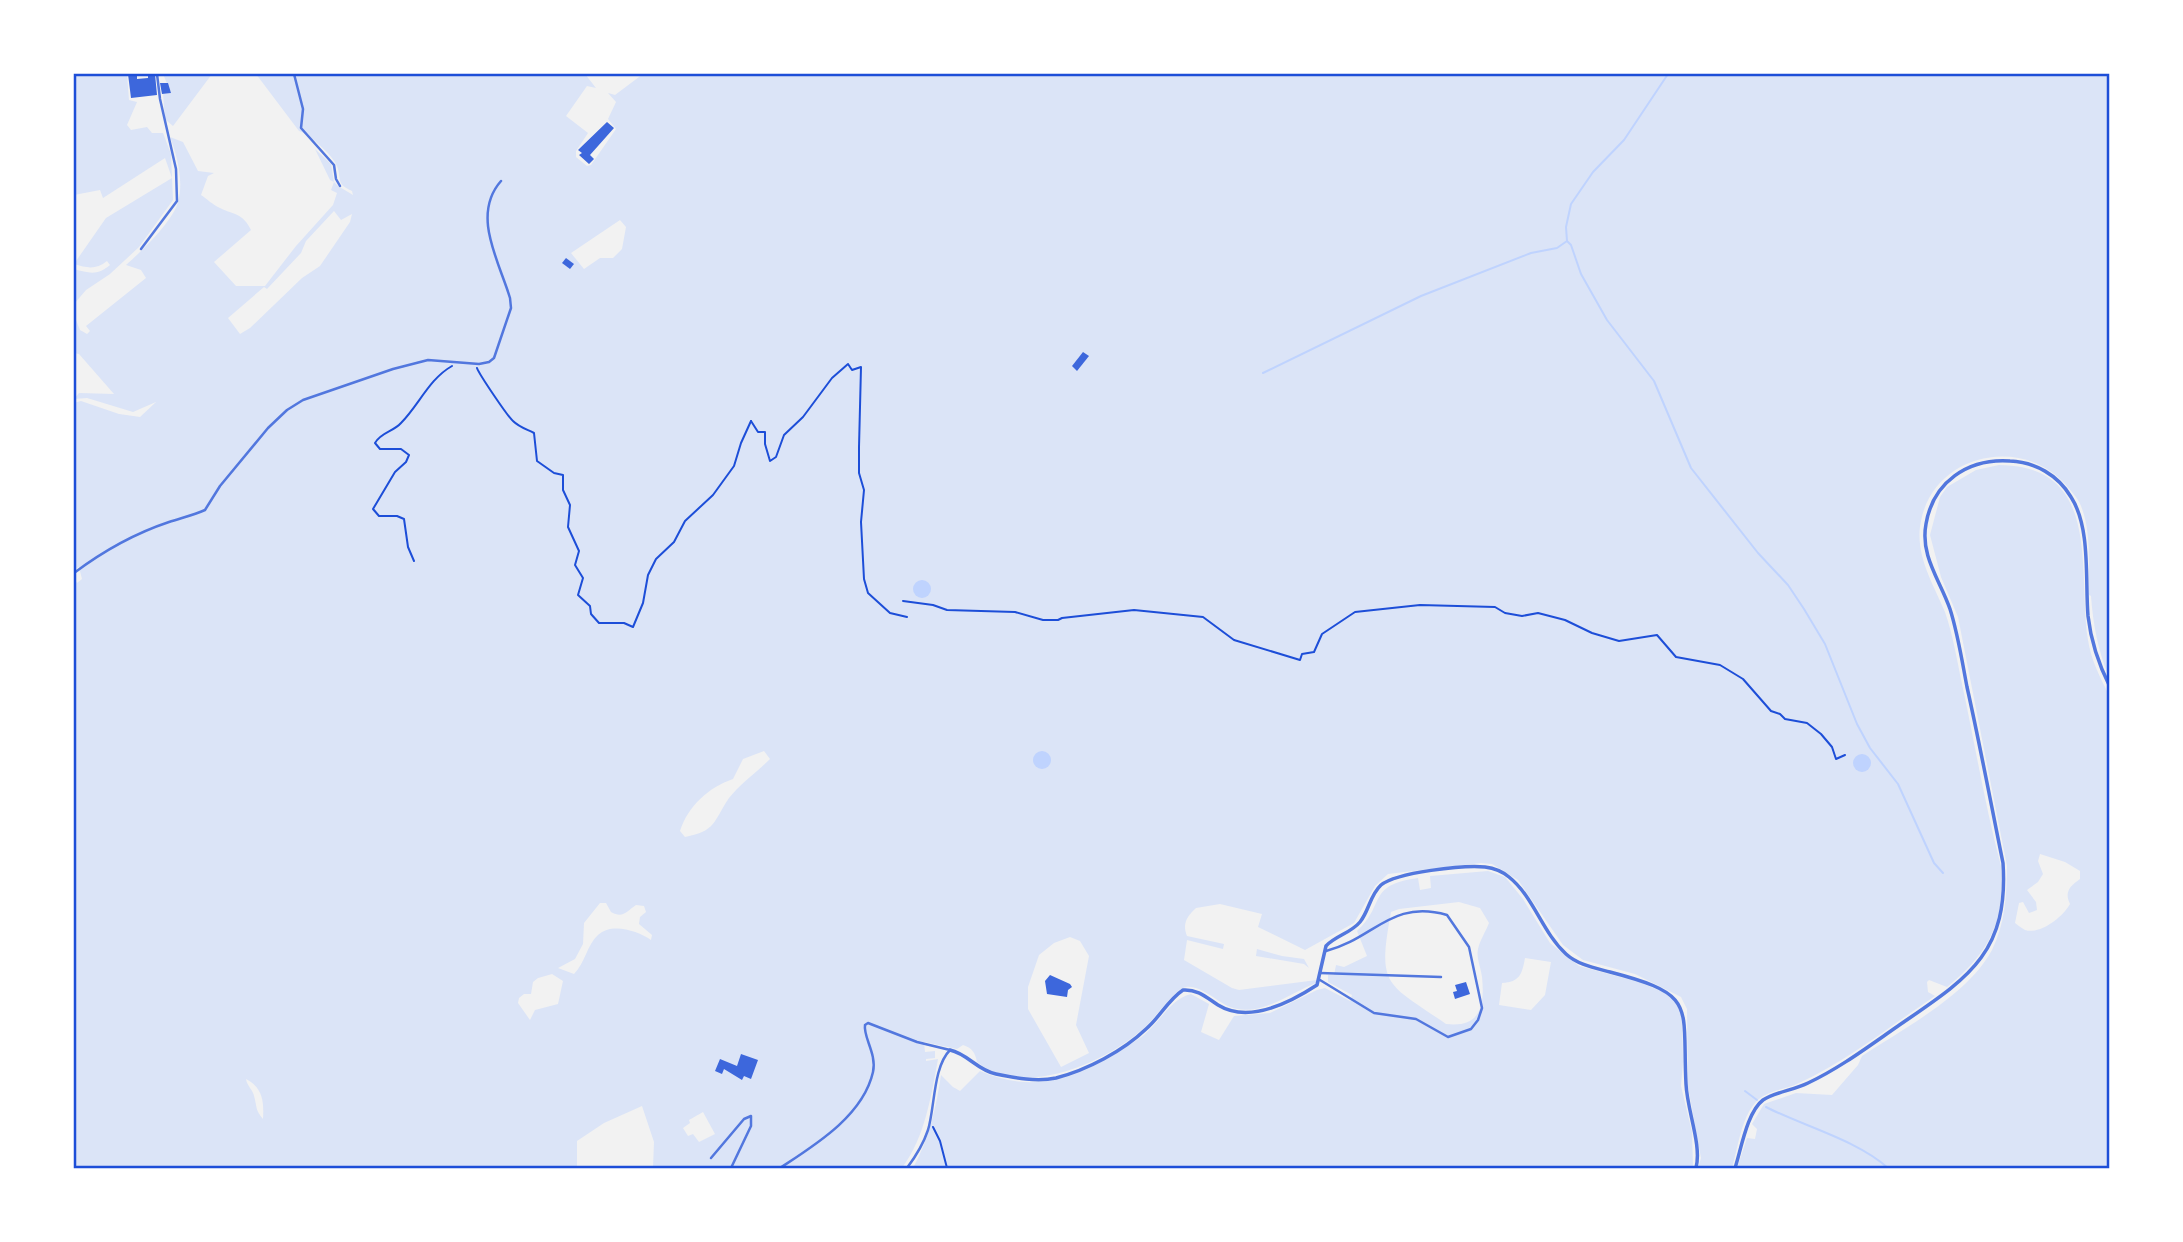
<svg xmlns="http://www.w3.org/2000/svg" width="2183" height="1242" font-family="'IBM Plex Sans',sans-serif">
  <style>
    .green { fill: #dbe4f7; fill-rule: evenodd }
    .water { fill: #bfd3fe }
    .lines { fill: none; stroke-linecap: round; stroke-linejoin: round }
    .stream { stroke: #bfd3fe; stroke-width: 2 }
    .building { fill: #3d67dc }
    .path { stroke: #1d4ed8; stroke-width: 2 }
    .minor { stroke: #5277de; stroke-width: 2.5 }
    .tertiary { stroke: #5277de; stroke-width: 3.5 }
    .neatline { fill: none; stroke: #1d4ed8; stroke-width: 2.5 }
  </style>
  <rect width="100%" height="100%" fill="#f2f2f2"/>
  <g class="green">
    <path d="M74 74H127L129 100 137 102 127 125 131 130 147 127 152 133H163L171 154 173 200 139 247 110 274 86 290 74 304V269C89 273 97 276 110 265L107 261C96 270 87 268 74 264L106 218 172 178 165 158 103 198 100 190 74 195Z"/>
    <path d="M163 74H212L173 126 165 119 163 94 171 93Z"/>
    <path d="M256 74H585L596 88 587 86 566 116 588 133 576 151V157L587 166 591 165 616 129 608 119 616 102 608 93 615 95 643 74H2109V677C2098 651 2093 624 2091 596L2089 595C2088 567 2092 533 2081 506 2078 498 2071 491 2065 484 2021 435 1934 454 1921 521 1914 554 1933 583 1945 612 1953 635 1957 660 1962 684 1975 744 1985 806 2001 866 2005 922 1990 952 1947 987L1929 980 1927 982 1928 992 1935 996C1890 1026 1849 1060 1799 1083 1785 1090 1766 1090 1755 1103 1741 1119 1738 1148 1732 1168H1698L1701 1158 1688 1087 1687 1009 1681 997 1635 974 1583 960 1563 945 1518 880 1492 864 1481 863 1388 874 1375 886 1354 923 1305 950 1258 927 1262 914 1220 904 1196 908C1187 916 1182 924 1187 936L1224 944 1223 949 1187 940 1184 960 1232 988 1239 990 1317 980 1316 983C1290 993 1260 1018 1230 1007 1217 1002 1201 985 1186 987 1174 989 1155 1019 1144 1028 1105 1063 1024 1099 977 1062 975 1052 972 1048 963 1045L957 1049 924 1042 925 1052 935 1051V1058L926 1059V1061L938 1059C931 1097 925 1137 902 1168H653L654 1142 642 1106 604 1123 577 1141V1168H74V578L77 583 82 579 79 567 74 570V403L81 401 119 414 140 417 156 402 133 412 87 398 74 399 79 393 114 394 79 354 74 353V315L80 330 87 334 90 331 86 326 146 278 141 270 126 265C142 251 173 221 178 202 184 182 177 155 170 137L183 142 198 171 214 173 208 176 201 195C207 199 213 205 220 208 234 215 243 213 251 230L214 262 236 286H265L296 246 333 205 337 193 331 190 334 182 330 180 315 149 331 164 334 182 338 186 353 195 352 191C334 183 343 178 336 164 331 154 309 134 299 131ZM334 211 341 220 352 214 350 222 320 266 302 278 250 328 240 334 228 318 264 287 267 289 301 253 306 241ZM620 220 626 227 622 249 613 258H600L584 269 571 253ZM764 751 770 759C758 771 740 784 729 798 713 822 716 831 685 837L680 831C688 806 709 787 733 779L743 759ZM600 903H606L611 912C623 919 627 911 636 905L644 906 646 912 640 917 639 924 652 935 651 940C638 931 612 922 598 935 587 945 585 963 574 974L558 968 575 959 583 944 584 923ZM1070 937 1080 941 1089 956 1076 1025 1089 1053 1061 1067 1028 1009V987L1039 955 1054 943ZM552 974 563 981 558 1004 535 1010 530 1020 518 1003 519 998 524 994H531L533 982 538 978ZM246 1079C263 1088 264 1102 263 1119 255 1110 257 1106 254 1096 253 1090 247 1086 246 1079ZM703 1112 715 1134 699 1142 693 1134 688 1136 683 1128 690 1123 689 1120Z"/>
    <path d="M1999 465C2103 466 2077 570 2088 640 2091 660 2100 677 2109 695V1168H1737L1747 1138 1755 1139 1757 1129 1752 1124 1764 1104 1796 1093 1832 1095 1858 1065 1862 1056C1903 1029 1968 995 1992 950 2005 924 2007 894 2007 866L1958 617 1941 577 1930 535 1940 497 1947 487 1976 470ZM2040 854 2065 862 2080 871V879C2070 886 2064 892 2070 904 2063 917 2040 935 2025 930 2021 928 2018 925 2015 923L2019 903 2023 902 2029 913 2037 910 2036 902 2027 890 2038 882 2043 874 2038 861Z"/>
    <path d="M1488 871 1505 877 1523 899 1550 943 1579 966 1639 982 1663 992 1674 1000 1682 1014 1683 1062 1681 1086 1692 1132 1693 1168H913C929 1139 936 1108 941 1075L953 1087 960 1091 980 1071C1033 1094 1078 1079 1124 1048 1131 1043 1140 1039 1146 1033 1161 1020 1171 999 1191 994L1209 1004 1201 1032 1219 1040 1234 1016 1270 1013 1317 990 1325 988 1350 1001 1352 995 1328 982V975H1334L1336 965 1344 967 1367 956 1357 931C1386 905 1366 885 1418 878L1420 890 1431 888 1430 876ZM1459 902 1480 908 1489 923C1486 931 1480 940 1478 949 1476 958 1481 968 1482 977 1485 1007 1480 1028 1446 1024 1386 982 1377 988 1391 912L1399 909ZM1525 958 1551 962 1545 995 1531 1010 1499 1005 1502 983C1520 982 1522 974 1525 958Z"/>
    <path d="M1257 949 1282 956 1304 959 1309 968 1304 964 1256 956Z"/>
  </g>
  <g class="water">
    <circle cx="922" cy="589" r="9"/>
    <circle cx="1042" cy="760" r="9"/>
    <circle cx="1862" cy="763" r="9"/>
  </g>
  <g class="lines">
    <g class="stream">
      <path d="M1668 74 1624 140 1593 172 1571 204 1566 227 1567 241 1571 245 1581 274 1607 320 1654 381 1691 468 1758 553 1788 585 1804 609 1825 644 1857 724 1870 748 1898 784 1934 863 1943 873"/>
      <path d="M1263 373 1421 296 1531 253 1557 248 1567 241"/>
      <path d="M1745 1091 1757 1100"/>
      <path d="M1766 1107C1803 1126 1857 1140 1888 1168"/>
    </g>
  </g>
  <g class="building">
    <path d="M128 74H137V79L148 78V74H155L157 95 131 98Z"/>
    <path d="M160 83H168L171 93 162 94Z"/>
    <path d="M607 122 614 128 590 155 594 159 589 164 579 155 582 153 578 150Z"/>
    <path d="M566 258 574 264 570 269 562 263Z"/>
    <path d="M1083 352 1089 356 1077 371 1072 366Z"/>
    <path d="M1050 975 1070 984 1072 987 1068 990 1067 997 1047 994 1045 981Z"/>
    <path d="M1466 982 1470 994 1455 999 1453 992 1457 991 1455 985Z"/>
    <path d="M741 1054 758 1060 751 1079 744 1076 742 1080 724 1069 722 1074 715 1071 720 1059 737 1066Z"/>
  </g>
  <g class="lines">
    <g class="path">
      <path d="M477 368C479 374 508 417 513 421 519 427 526 429 534 433L537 461 554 473 563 475V490L570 505 568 527 579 551 575 565 583 578 578 595 590 606 591 614 599 623H624L633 627 643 603 648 575 656 559 674 542 685 521 713 495 734 466 741 443 751 421"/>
      <path d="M751 421 758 432H765V444L770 461 776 457 784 435 803 417 832 378 848 364 852 370 861 367 859 447V473L864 490 861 522 864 579 868 593 890 613 907 617"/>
      <path d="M414 561 408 547 404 519 397 516H379L373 509 395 472 406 462 409 455 401 449H380L375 443C381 432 393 432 401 423 419 405 429 379 452 366"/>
      <path d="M903 601 933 605 947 610 1015 612 1043 620H1058L1062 618 1134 610 1203 617 1234 640 1300 660 1302 654 1314 652 1322 634 1355 612 1420 605 1495 607 1505 613 1522 616 1538 613 1565 620 1592 633 1619 641 1657 635 1676 657 1720 665 1743 679 1771 711 1780 714 1785 719 1807 723 1821 734 1832 747 1836 759 1845 755"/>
      <path d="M933 1127 940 1141 947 1168"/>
    </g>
    <g class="minor">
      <path d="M294 74 303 109 301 128 334 165 336 179 340 186"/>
      <path d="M141 249 177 201 176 169 160 99 157 74"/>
      <path d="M74 573C102 552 136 533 169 522 181 518 194 515 205 510L220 486 268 428 287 410 303 400 393 369 428 360 479 364 489 362 494 358 511 308 510 298C499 261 471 215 501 181"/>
      <path d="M1320 973 1441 977"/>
      <path d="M1320 980 1374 1013 1416 1019 1448 1037 1471 1029 1478 1020 1482 1008 1469 947 1447 915C1391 899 1374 939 1326 951"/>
      <path d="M711 1158 744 1119 751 1116V1126L731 1168"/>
      <path d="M780 1168C815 1145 863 1116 873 1072 877 1054 863 1037 865 1025L868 1023 917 1042 950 1050C933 1067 935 1107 928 1130 923 1145 916 1156 907 1168"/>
    </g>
    <g class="tertiary">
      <path d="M950 1050C968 1054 977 1070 996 1074 1015 1078 1037 1082 1056 1078 1087 1070 1123 1051 1146 1029 1160 1017 1168 1000 1183 990 1198 989 1207 998 1218 1005 1249 1024 1291 1002 1317 985L1326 946C1335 936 1351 933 1360 922 1369 911 1370 895 1381 885 1397 872 1464 865 1485 867 1493 868 1503 872 1509 877 1534 897 1542 932 1566 954 1578 965 1595 968 1610 972 1698 995 1682 1004 1686 1084 1687 1110 1702 1145 1696 1168"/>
      <path d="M1735 1168C1741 1150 1747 1112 1763 1100 1775 1092 1794 1090 1808 1083 1840 1068 1869 1046 1898 1026 1966 979 2009 955 2003 863 1991 804 1980 745 1967 687 1962 661 1958 634 1950 609 1940 580 1920 556 1926 524 1933 482 1968 458 2010 461 2035 462 2058 475 2071 497 2091 528 2085 580 2088 616 2091 642 2098 663 2110 687"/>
    </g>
  </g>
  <rect width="2183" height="1242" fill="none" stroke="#ffffff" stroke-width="150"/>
  <rect x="75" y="75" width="2033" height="1092" class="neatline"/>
</svg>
